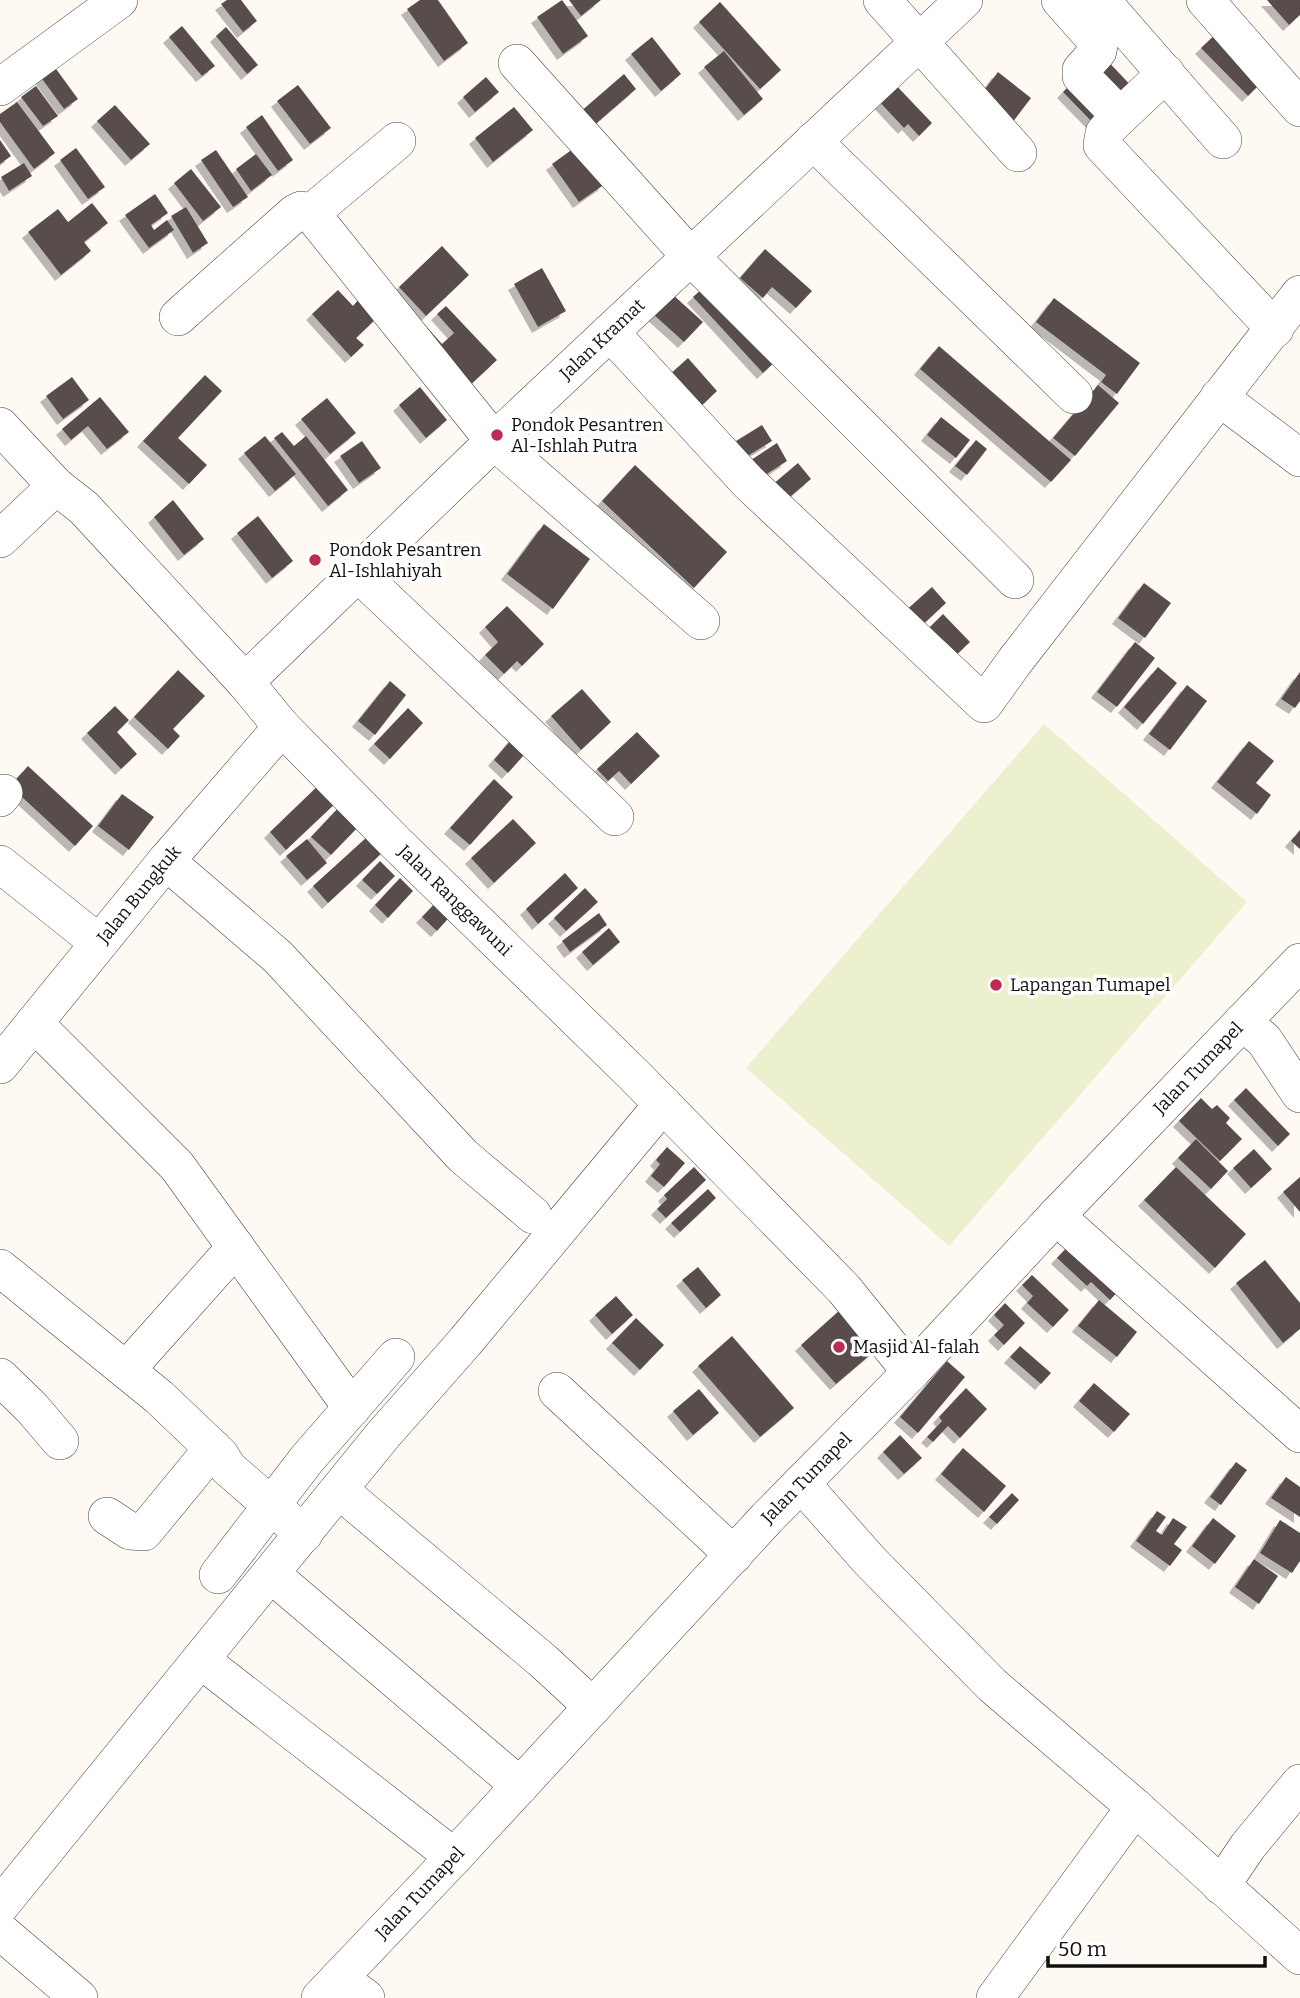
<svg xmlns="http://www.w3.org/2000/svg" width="1300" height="1998" font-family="Bitter,serif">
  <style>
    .pitch { fill: #ecf0ce }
    .building { fill: #584e4c; filter: url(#shadow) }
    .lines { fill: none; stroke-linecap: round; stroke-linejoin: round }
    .minor-casing { stroke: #434343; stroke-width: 38 }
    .minor { stroke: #fff; stroke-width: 37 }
    .poi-dot { fill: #bc2b53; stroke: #fff; stroke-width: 2.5 }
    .labels { text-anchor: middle; stroke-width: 7; stroke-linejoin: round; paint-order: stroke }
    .street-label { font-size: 18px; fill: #101010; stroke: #fff }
    .poi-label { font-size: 18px; fill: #101010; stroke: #fff; text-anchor: start }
  </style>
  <defs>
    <filter id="shadow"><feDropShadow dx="-6" dy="6" stdDeviation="0" flood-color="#0004"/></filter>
  </defs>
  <rect width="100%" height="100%" fill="#fff9f3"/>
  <path class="pitch" d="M1044 724 1247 902 949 1246 746 1068Z"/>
  <g class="building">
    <path d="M227 0H241L257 21 243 32 221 4Z"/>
    <path d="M420 0H438L468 43 444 61 407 9Z"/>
    <path d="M562 0 588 36 563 54 537 17Z"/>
    <path d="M569 0H601L581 16Z"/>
    <path d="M1267 0H1300V15L1289 25Z"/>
    <path d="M720 2 781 70 760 89 699 22Z"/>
    <path d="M182 26 215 66 202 76 169 37Z"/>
    <path d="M226 27 258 65 247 74 216 36Z"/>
    <path d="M1222 28 1268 76 1248 96 1201 48Z"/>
    <path d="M652 37 681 74 661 91 631 54Z"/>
    <path d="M724 51 763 99 744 115 704 67Z"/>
    <path d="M1102 55 1137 92 1121 108 1086 71Z"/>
    <path d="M51 62 78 99 64 109 37 72Z"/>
    <path d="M998 72 1031 98 1012 123 979 97Z"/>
    <path d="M624 74 636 89 592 127 579 113Z"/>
    <path d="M486 77 499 92 475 112 463 97Z"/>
    <path d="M1078 77 1110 110 1095 125 1063 92Z"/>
    <path d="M891 80 932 123 919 136 908 124 904 128 874 96Z"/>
    <path d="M298 85 331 128 310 144 277 101Z"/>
    <path d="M36 86 58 116 43 126 21 97Z"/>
    <path d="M17 102 55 153 34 169 0 122V114Z"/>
    <path d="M115 105 150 144 131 160 97 121Z"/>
    <path d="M514 107 533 130 493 162 475 138Z"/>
    <path d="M262 115 293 160 278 171 246 127Z"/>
    <path d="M0 140 11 156 0 164Z"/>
    <path d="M577 146 605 184 579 202 552 164Z"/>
    <path d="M76 148 105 187 88 199 60 160Z"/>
    <path d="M216 150 248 197 233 207 201 160Z"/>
    <path d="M256 154 272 175 251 191 236 169Z"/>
    <path d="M24 163 32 176 9 191 1 177Z"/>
    <path d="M191 169 221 207 203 221 174 183Z"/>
    <path d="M155 194 168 213 151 225 154 230 167 220 174 230 149 248 125 215Z"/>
    <path d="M92 203 108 223 84 242 91 251 61 275 28 232 58 209 68 222Z"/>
    <path d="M186 207 208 243 193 253 171 216Z"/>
    <path d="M442 246 469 275 426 316 399 287Z"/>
    <path d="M765 249 812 291 796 308 772 287 763 298 740 278Z"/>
    <path d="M542 268 566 311 538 327 514 284Z"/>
    <path d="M712 280 782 355 763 373 693 297Z"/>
    <path d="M338 290 353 306 358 300 376 319 356 338 364 345 351 357 312 314Z"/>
    <path d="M672 294 703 322 684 342 653 314Z"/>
    <path d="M1054 298 1140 363 1117 394 1101 382 1106 375 1036 322Z"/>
    <path d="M446 306 497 360 467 388 424 324 442 344 454 333 437 314Z"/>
    <path d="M939 346 1071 460 1051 482 920 369Z"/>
    <path d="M688 358 717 391 697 410 668 376Z"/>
    <path d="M205 375 222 391 178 438 207 465 189 484 143 441Z"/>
    <path d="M72 377 89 400 63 419 46 396Z"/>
    <path d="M1098 385 1119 403 1075 456 1053 438Z"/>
    <path d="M420 387 447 420 426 438 399 405Z"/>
    <path d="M100 397 129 432 107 449 88 426 71 440 62 429Z"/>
    <path d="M327 398 356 433 330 454 301 419Z"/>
    <path d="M941 417 970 440 956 458 927 435Z"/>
    <path d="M762 425 772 441 746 457 736 441Z"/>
    <path d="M282 432 294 446 306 436 348 490 328 506 274 438Z"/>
    <path d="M265 436 296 474 275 491 244 453Z"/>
    <path d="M976 440 987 449 967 475 955 466Z"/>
    <path d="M362 441 381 468 359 483 340 456Z"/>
    <path d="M777 443 787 461 762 477 751 460Z"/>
    <path d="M798 463 811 479 785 501 772 485Z"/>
    <path d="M635 465 727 552 694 588 602 501Z"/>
    <path d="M173 500 204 539 184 555 154 517Z"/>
    <path d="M258 516 293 561 272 578 237 533Z"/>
    <path d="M544 524 590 559 553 609 507 574Z"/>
    <path d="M1144 583 1171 603 1145 638 1118 618Z"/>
    <path d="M932 587 946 603 917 630 902 614Z"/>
    <path d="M507 606 544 644 522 666 517 661 504 674 485 655 498 642 485 627Z"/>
    <path d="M943 614 970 642 950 661 923 634Z"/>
    <path d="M1135 642 1155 658 1117 707 1097 692Z"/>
    <path d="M1158 667 1177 683 1143 724 1124 707Z"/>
    <path d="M178 670 205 696 173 729 180 736 168 749 134 717Z"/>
    <path d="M1300 672V701L1295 708 1281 699Z"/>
    <path d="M390 681 406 695 375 735 358 721Z"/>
    <path d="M1187 685 1207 701 1170 750 1149 734Z"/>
    <path d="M582 689 611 722 581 750 551 716Z"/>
    <path d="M115 706 129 720 117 732 137 754 121 769 87 733Z"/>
    <path d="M408 708 423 723 390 759 374 744Z"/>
    <path d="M637 732 660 756 631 784 619 771 608 781 597 769Z"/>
    <path d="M516 734 531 747 508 773 494 760Z"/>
    <path d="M1249 741 1274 761 1256 783 1271 795 1257 814 1217 782Z"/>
    <path d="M28 766 93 826 75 846 10 786Z"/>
    <path d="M494 779 513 797 470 845 450 828Z"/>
    <path d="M324 780 341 798 286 850 270 832Z"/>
    <path d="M122 794 154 817 129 850 98 826Z"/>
    <path d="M341 805 361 824 331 855 311 837Z"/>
    <path d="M513 819 536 843 494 883 471 858Z"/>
    <path d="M1300 830V849L1291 841Z"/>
    <path d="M367 837 382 853 328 903 313 886Z"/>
    <path d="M307 839 327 863 307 880 286 856Z"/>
    <path d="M380 861 395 876 377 894 362 880Z"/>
    <path d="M565 873 578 888 538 924 526 909Z"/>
    <path d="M400 878 413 891 388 918 375 905Z"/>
    <path d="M585 888 598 902 566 931 554 918Z"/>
    <path d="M441 897 455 911 437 931 422 917Z"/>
    <path d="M599 913 607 925 570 952 562 941Z"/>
    <path d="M609 928 620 942 593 965 582 952Z"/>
    <path d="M1246 1088 1290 1134 1278 1146 1234 1100Z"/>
    <path d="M1201 1098 1212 1109 1217 1105 1230 1118 1226 1123 1242 1139 1220 1161 1179 1121Z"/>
    <path d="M1196 1139 1228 1171 1211 1189 1178 1158Z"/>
    <path d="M667 1147 685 1163 664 1187 651 1176 660 1164 656 1160Z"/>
    <path d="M1254 1149 1272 1169 1251 1188 1233 1168Z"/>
    <path d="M694 1167 706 1180 666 1218 657 1209 667 1199 664 1195Z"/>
    <path d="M1176 1167 1246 1234 1215 1268 1144 1200Z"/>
    <path d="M1300 1177V1212L1283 1192Z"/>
    <path d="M708 1189 716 1198 680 1232 671 1223Z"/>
    <path d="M1073 1241 1122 1287 1110 1300 1091 1282 1087 1286 1057 1258Z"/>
    <path d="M1265 1260 1300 1303V1329L1283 1343 1236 1283Z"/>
    <path d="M698 1267 721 1295 706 1308 682 1280Z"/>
    <path d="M1032 1275 1069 1310 1053 1327 1027 1303 1033 1296 1022 1285Z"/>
    <path d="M616 1296 633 1315 612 1334 595 1315Z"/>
    <path d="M1099 1300 1137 1332 1117 1357 1078 1326Z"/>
    <path d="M1005 1303 1025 1323 1004 1345 994 1335 1004 1325 994 1315Z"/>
    <path d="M841 1309 877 1349 836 1384 801 1345Z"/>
    <path d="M636 1318 664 1345 640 1370 612 1343Z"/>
    <path d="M732 1336 794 1408 760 1437 698 1366Z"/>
    <path d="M1020 1346 1051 1373 1041 1384 1010 1357Z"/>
    <path d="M947 1361 965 1377 918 1433 900 1417Z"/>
    <path d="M1094 1383 1130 1414 1114 1432 1079 1401Z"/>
    <path d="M966 1388 987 1409 960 1438 948 1426 933 1442 927 1437 942 1421 939 1417Z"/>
    <path d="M699 1389 719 1413 693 1435 673 1411Z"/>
    <path d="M900 1435 922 1458 904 1474 883 1452Z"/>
    <path d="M963 1448 1006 1486 984 1512 941 1474Z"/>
    <path d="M1236 1462 1247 1470 1221 1505 1210 1497Z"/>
    <path d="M1286 1477 1300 1487V1517L1271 1498Z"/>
    <path d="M1012 1493 1019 1500 997 1524 989 1517Z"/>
    <path d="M1157 1511 1166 1517 1156 1531 1162 1535 1173 1518 1187 1527 1174 1544 1182 1550 1170 1566 1136 1541Z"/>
    <path d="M1213 1518 1236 1536 1215 1564 1192 1546Z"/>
    <path d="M1280 1520 1300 1533V1561L1292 1573 1260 1553Z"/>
    <path d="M1254 1559 1278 1576 1259 1604 1235 1587Z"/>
  </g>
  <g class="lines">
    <defs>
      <g id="minor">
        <path d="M882 0 1018 153"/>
        <path d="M1060 0 1099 44 1098 51 1081 70V76L1120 116"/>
        <path d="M1101 0 1223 140"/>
        <path d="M1205 0 1300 108"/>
        <path d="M517 63 691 257 1015 580"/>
        <path d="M1166 73 1111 125 1104 133 1102 145 1275 329"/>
        <path d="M0 87 119 0"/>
        <path d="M813 141 1074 395"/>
        <path d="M311 213 397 141"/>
        <path d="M178 317 295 213 301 210 311 213 494 441 701 621"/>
        <path d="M610 332 748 482 984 704 1015 661 1300 294"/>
        <path d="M1219 397 1300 458"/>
        <path id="s1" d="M0 426 56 486 84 508 245 682 282 727 395 842 634 1075 844 1289 911 1372"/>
        <path d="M0 539 56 486"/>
        <path d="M358 573 615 817"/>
        <path id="s2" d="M245 682 494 441 964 0"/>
        <path d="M0 798 4 793"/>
        <path d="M166 861 278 957 463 1156 533 1215"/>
        <path d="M0 864 99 943"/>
        <path d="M1242 1022 1264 1040 1300 1094"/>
        <path d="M34 1023 177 1166 352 1408"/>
        <path id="s3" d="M0 1065 166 861 282 727"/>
        <path d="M1056 1216 1300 1434"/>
        <path d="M0 1268 159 1397 220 1455 228 1468 304 1534"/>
        <path d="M126 1370 236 1247"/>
        <path d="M0 1377 32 1408 60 1441"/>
        <path d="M557 1391 734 1555"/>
        <path d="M801 1483 869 1560 992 1685 1135 1807 1300 1956"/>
        <path d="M339 1490 542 1660 593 1707"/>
        <path d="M107 1516 130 1531 144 1532 213 1448"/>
        <path d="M271 1574 520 1786"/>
        <path d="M218 1575 307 1459 396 1357"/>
        <path d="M201 1660 454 1857"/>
        <path d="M1221 1886 1248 1846 1300 1783"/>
        <path d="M0 1906 383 1435 465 1342 663 1104"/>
        <path d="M0 1931 79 1998"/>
        <path d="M339 1978 366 1998"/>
        <path id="s4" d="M320 1998 454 1857 767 1518 911 1372 1056 1216 1300 962"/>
        <path d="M995 1998 1135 1807"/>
      </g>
    </defs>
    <use href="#minor" class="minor-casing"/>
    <use href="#minor" class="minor"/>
  </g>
  <g class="poi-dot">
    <circle cx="497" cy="435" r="7"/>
    <circle cx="315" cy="560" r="7"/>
    <circle cx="996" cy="985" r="7"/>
    <circle cx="839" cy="1347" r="7"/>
  </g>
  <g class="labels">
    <g class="street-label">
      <text dy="6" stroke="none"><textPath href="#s2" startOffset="495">Jalan Kramat</textPath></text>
      <text dy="6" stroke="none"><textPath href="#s3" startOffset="220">Jalan Bungkuk</textPath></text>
      <text dy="6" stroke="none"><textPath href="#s1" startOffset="658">Jalan Ranggawuni</textPath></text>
      <text dy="6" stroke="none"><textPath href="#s4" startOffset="1279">Jalan Tumapel</textPath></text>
      <text dy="6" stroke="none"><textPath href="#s4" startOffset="712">Jalan Tumapel</textPath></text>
      <text dy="6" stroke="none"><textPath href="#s4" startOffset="145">Jalan Tumapel</textPath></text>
    </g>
    <g class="poi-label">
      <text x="511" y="431">Pondok Pesantren<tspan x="511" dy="21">Al-Ishlah Putra</tspan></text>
      <text x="329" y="556">Pondok Pesantren<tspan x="329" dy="21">Al-Ishlahiyah</tspan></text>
      <text x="1010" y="991">Lapangan Tumapel</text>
      <text x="853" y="1353">Masjid Al-falah</text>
    </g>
  </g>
  <path d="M1048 1956v10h217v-10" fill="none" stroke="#101010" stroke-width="3.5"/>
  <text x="1058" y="1956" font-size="21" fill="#101010" stroke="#ffffff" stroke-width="5" paint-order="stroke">50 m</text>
</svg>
